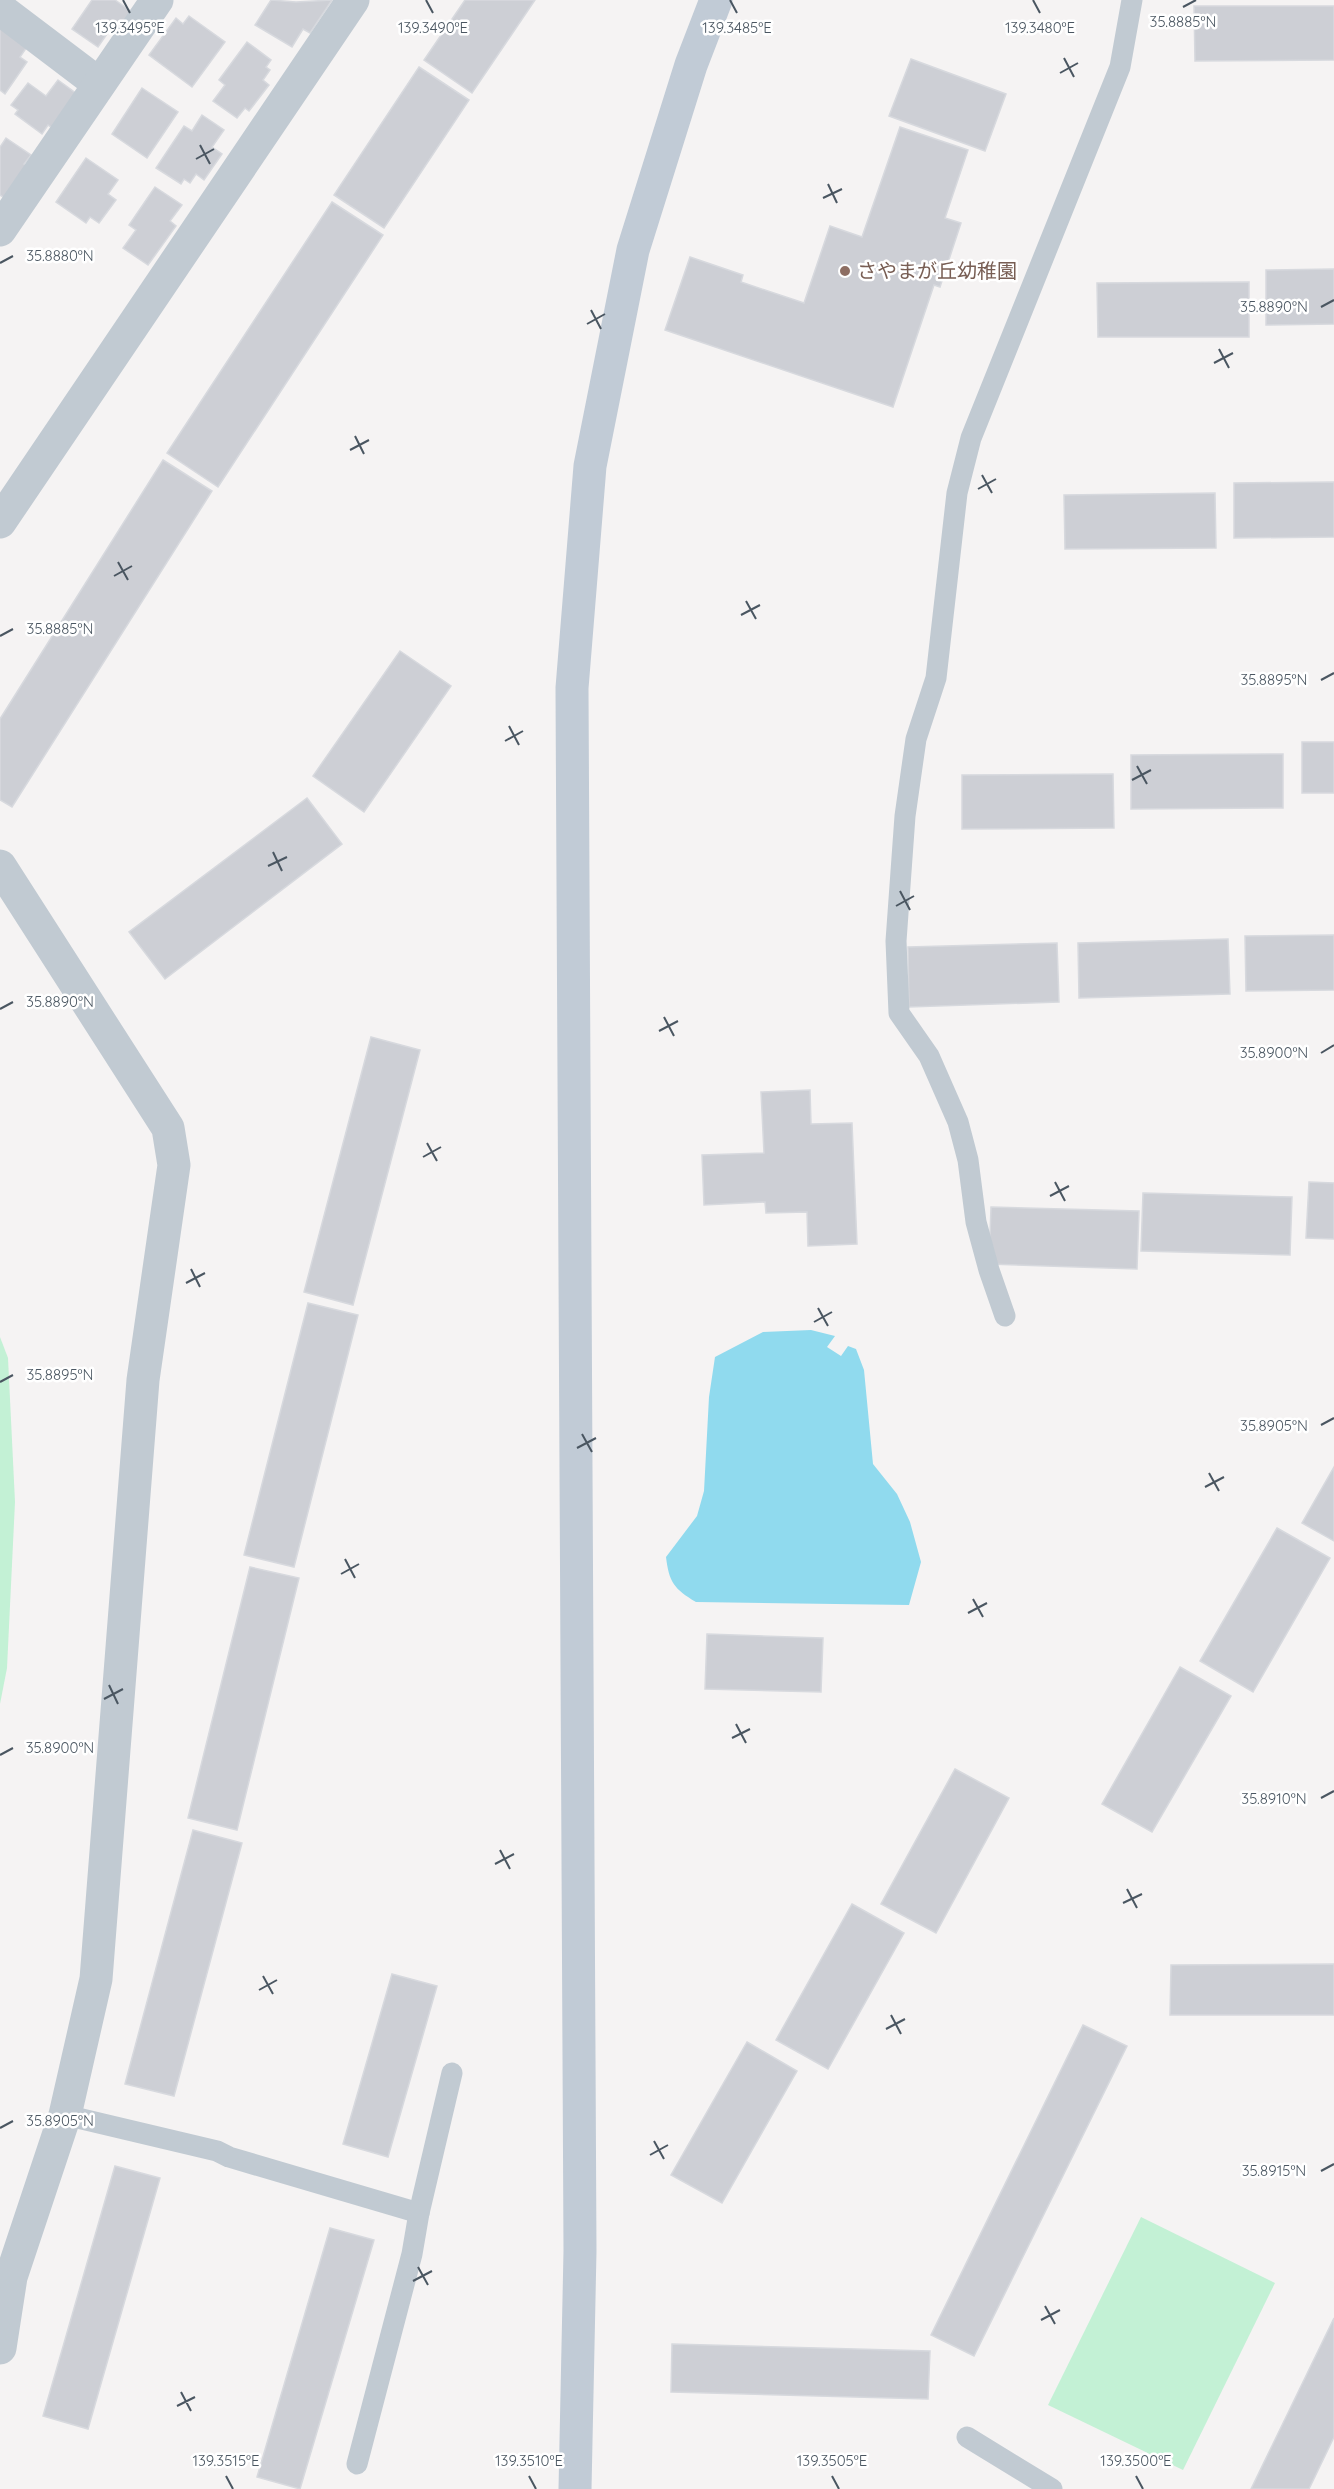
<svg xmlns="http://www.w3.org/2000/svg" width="1334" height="2489" font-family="Quicksand,'Noto Sans JP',sans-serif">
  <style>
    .green { fill: #c3f1d5 }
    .water { fill: #90daee }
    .building { fill: #cdcfd5; stroke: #d7d9de; stroke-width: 1.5 }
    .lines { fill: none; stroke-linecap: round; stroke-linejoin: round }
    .lane { stroke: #c1cad2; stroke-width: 21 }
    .street { stroke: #c1cad2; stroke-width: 33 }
    .secondary { stroke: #c1cbd6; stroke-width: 33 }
    .ticks { fill: none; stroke: #4a5661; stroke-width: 2 }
    .education-dot { fill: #8d6e63; stroke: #fff; stroke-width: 2 }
    .labels { text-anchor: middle; stroke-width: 5; stroke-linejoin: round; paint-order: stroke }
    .education-label { font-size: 20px; fill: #785e54; stroke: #fff; text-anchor: start }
    .ticks-label { font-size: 15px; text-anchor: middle; fill: #4a5661; stroke: #fff; stroke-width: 5; stroke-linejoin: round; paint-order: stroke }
  </style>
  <rect width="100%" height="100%" fill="#f5f3f3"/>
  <g class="green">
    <path d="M0 1337 8 1358 15 1502 7 1668 0 1704Z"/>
    <path d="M1141 2217 1275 2283 1183 2470 1048 2405Z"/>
  </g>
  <path class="water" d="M811 1330 835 1336 827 1347 841 1356 848 1346 856 1349 864 1370 873 1464 897 1494 910 1522 921 1562 909 1605 696 1602C674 1589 669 1582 666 1557L697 1516 704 1491 709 1397 715 1357 763 1332Z"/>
  <g class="building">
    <path d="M92 0H115L132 12 116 35 109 31 98 47 72 29Z"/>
    <path d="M271 0 296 2 332 0 310 33 303 29 292 47 255 25Z"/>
    <path d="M465 0H535L472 93 424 60Z"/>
    <path d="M1194 6H1334V60L1195 61Z"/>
    <path d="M189 16 225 42 192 87 149 55 176 18 183 24Z"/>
    <path d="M0 24 29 44 20 57 27 62 5 94 0 90Z"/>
    <path d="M247 42 271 60 266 67 270 70 263 80 269 85 249 111 245 108 237 118 213 101 225 85 219 80Z"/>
    <path d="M911 59 1006 94 985 151 889 116Z"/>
    <path d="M419 67 469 100 384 228 334 195Z"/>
    <path d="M58 80 77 94 52 128 48 125 42 134 15 114 18 110 11 105 28 83 46 96Z"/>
    <path d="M142 88 178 112 147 158 112 134Z"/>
    <path d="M202 115 224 130 212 147 222 154 204 180 196 174 190 183 184 179 181 184 156 168 184 126 192 131Z"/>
    <path d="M900 127 968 150 945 218 961 223 940 287 934 285 893 407 665 330 690 257 743 275 741 282 804 303 830 226 862 237Z"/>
    <path d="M6 138 31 155 24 164 32 169 9 201 0 195V147Z"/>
    <path d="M86 158 118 180 108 194 116 200 99 223 90 217 86 223 56 202Z"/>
    <path d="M155 187 182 205 170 221 176 226 148 265 123 248 136 230 129 225Z"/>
    <path d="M332 202 383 235 218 487 167 453Z"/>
    <path d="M1334 269V324L1266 325V270Z"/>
    <path d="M1249 282V337H1098L1097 283Z"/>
    <path d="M163 460 212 491 12 807 0 800V719Z"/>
    <path d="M1334 482V537L1234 538V483Z"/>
    <path d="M1215 493 1216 548 1065 549 1064 495Z"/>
    <path d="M400 651 451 686 364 812 313 776Z"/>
    <rect x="1302" y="742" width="32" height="51"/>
    <path d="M1283 754V808L1131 809V755Z"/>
    <path d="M1113 774 1114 828 962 829V775Z"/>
    <path d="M307 798 342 844 165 979 129 932Z"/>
    <path d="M1334 935V990L1246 991 1245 936Z"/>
    <path d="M1228 939 1230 994 1079 998 1078 943Z"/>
    <path d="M1057 943 1059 1002 909 1007 908 947Z"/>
    <path d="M371 1037 420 1050 353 1305 304 1292Z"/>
    <path d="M810 1090 811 1124 852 1123 857 1244 808 1246 807 1212 766 1213 765 1202 704 1205 702 1155 764 1153 761 1092Z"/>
    <path d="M1309 1182 1334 1183V1239L1306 1238Z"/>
    <path d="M1143 1193 1292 1197 1290 1255 1141 1251Z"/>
    <path d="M991 1207 1139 1211 1137 1269 989 1264Z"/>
    <path d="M308 1303 358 1315 294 1567 244 1555Z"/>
    <path d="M1334 1467V1541L1302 1523Z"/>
    <path d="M1277 1528 1330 1558 1253 1692 1200 1661Z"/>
    <path d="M250 1567 299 1578 237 1830 188 1818Z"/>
    <path d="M707 1634 823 1638 821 1692 705 1689Z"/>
    <path d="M1180 1667 1231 1696 1152 1832 1102 1804Z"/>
    <path d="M955 1769 1009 1798 936 1933 881 1904Z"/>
    <path d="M193 1830 242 1843 174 2096 125 2084Z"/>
    <path d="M852 1904 904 1933 828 2069 776 2040Z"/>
    <path d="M1334 1964V2015H1170L1171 1965Z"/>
    <path d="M392 1974 437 1986 388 2157 343 2144Z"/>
    <path d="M1083 2025 1127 2046 974 2356 931 2335Z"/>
    <path d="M747 2042 797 2071 722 2203 671 2175Z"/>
    <path d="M115 2166 160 2178 88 2429 43 2416Z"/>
    <path d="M330 2228 374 2240 300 2489 257 2477Z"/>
    <path d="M1334 2318V2437L1309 2489H1251Z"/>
    <path d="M672 2344 930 2351 928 2399 671 2392Z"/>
  </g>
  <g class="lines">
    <g class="lane">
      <path d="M1005 1316 989 1270 976 1222 968 1160 958 1122 929 1056 899 1013 896 941 905 816 916 739 936 678 957 493 971 438 1120 67 1132 0"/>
      <path d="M65 2115 217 2151 229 2157 419 2213"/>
      <path d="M967 2437 1052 2489"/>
      <path d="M357 2464 412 2254 419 2213 452 2073"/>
    </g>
    <g class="street">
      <path d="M0 9 99 84"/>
      <path d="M0 230 157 0"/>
      <path d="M0 522 353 0"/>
      <path d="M0 866 168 1128 174 1165 143 1380 96 1979 65 2115 11 2277 0 2348"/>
    </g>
    <path class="secondary" d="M575 2489 580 2251 572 688 590 466 633 250 691 65 716 0"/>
  </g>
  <path class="ticks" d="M123 0 130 13M426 0 433 13M730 0 737 13M1033 0 1040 13M1183 7 1196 0M1064 58 1074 77M1060 73 1078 63M200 145 210 164M196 159 214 149M828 184 837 203M823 198 842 189M0 263 13 256M1321 307 1334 300M591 310 601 329M587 324 605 314M1219 349 1229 368M1214 363 1233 353M355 436 364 454M350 450 369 440M982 475 992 493M978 489 996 479M118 562 128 580M114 576 132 566M746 601 756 619M741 615 760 605M0 636 13 629M1321 680 1334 673M509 726 519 745M505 741 523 731M1137 766 1147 784M1132 780 1151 770M273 852 282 871M268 866 287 857M900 891 910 910M896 906 914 896M0 1009 13 1002M664 1017 674 1036M659 1031 678 1021M1321 1053 1334 1045M427 1143 437 1161M423 1157 441 1147M1055 1182 1065 1201M1050 1196 1069 1186M191 1269 200 1287M186 1283 205 1273M818 1308 828 1326M814 1322 832 1312M0 1382 13 1375M1321 1425 1334 1418M582 1434 592 1452M577 1448 596 1438M1209 1473 1219 1491M1205 1487 1224 1477M345 1559 355 1578M341 1574 359 1564M973 1599 983 1617M968 1613 987 1603M109 1685 118 1704M104 1699 123 1689M736 1724 746 1743M732 1738 750 1729M0 1755 13 1748M1321 1798 1334 1791M500 1850 510 1869M495 1864 514 1854M1127 1889 1137 1908M1123 1903 1142 1894M263 1976 273 1994M259 1990 277 1980M891 2015 901 2034M886 2029 905 2019M0 2128 13 2121M654 2141 664 2159M650 2155 668 2145M1321 2171 1334 2164M418 2267 428 2285M413 2281 432 2271M1045 2306 1055 2324M1041 2320 1060 2310M181 2392 191 2411M177 2406 195 2397M226 2476 233 2489M529 2476 536 2489M832 2476 839 2489M1136 2476 1143 2489"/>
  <circle class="education-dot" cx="845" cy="271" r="6"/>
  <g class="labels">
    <g class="education-label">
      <text x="857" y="278">さやまが丘幼稚園</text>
    </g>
  </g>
  <g class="ticks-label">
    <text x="1183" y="27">35.8885°N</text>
    <text x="130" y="33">139.3495°E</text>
    <text x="433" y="33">139.3490°E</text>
    <text x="737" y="33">139.3485°E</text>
    <text x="1040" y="33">139.3480°E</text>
    <text x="60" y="261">35.8880°N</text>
    <text x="1274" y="312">35.8890°N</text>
    <text x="60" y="634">35.8885°N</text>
    <text x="1274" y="685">35.8895°N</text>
    <text x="60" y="1007">35.8890°N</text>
    <text x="1274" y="1058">35.8900°N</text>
    <text x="60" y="1380">35.8895°N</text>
    <text x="1274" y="1431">35.8905°N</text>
    <text x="60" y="1753">35.8900°N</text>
    <text x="1274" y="1804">35.8910°N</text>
    <text x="60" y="2126">35.8905°N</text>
    <text x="1274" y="2176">35.8915°N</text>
    <text x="226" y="2466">139.3515°E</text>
    <text x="529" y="2466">139.3510°E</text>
    <text x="832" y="2466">139.3505°E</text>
    <text x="1136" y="2466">139.3500°E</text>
  </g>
</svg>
